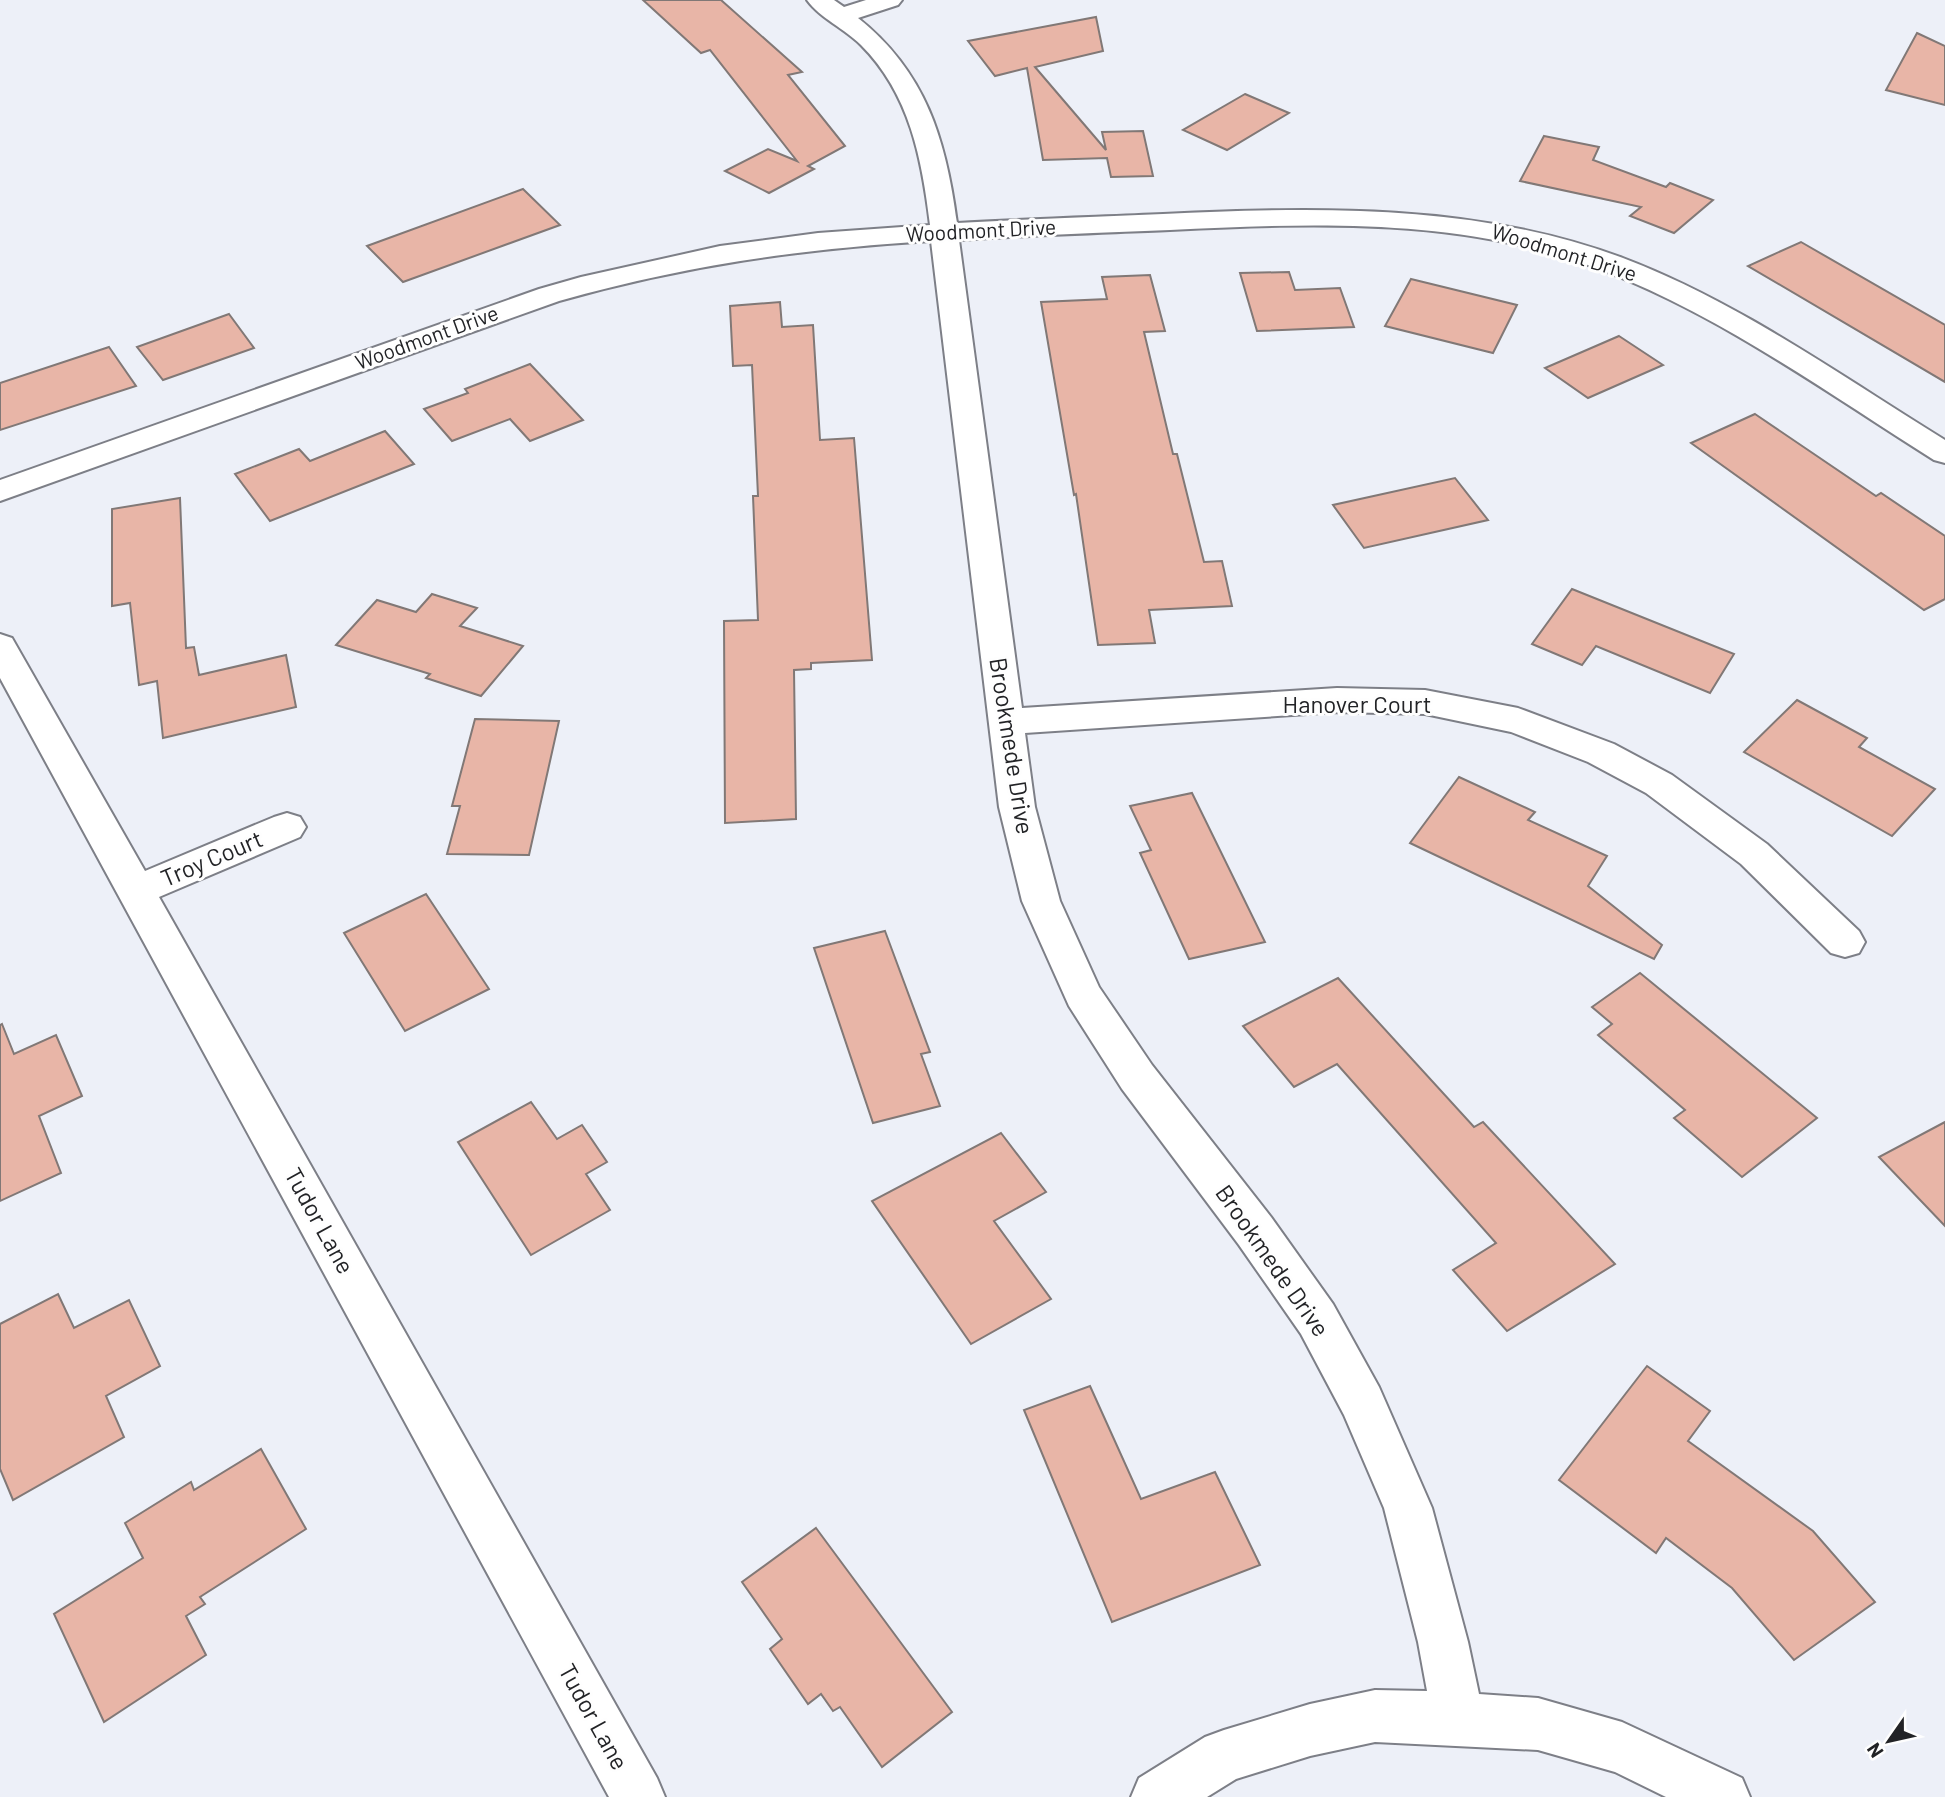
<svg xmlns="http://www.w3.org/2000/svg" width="1945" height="1797" font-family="Barlow,sans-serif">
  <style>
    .building { fill: #e8b5a7; stroke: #817876; stroke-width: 2 }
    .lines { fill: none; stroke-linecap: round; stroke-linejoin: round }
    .minor-casing { stroke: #7d7f87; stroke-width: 4 }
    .minor { fill: #fff; fill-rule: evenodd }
    .labels { text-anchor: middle; stroke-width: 6; stroke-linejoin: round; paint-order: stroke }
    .far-street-label { font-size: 21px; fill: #222326; stroke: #fefefe }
    .street-label { font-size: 24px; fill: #222326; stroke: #fefefe }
  </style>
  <rect width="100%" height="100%" fill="#edf0f8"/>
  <g class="building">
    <path d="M643 0H721L802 72 788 75 845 146 808 166 814 169 769 193 725 171 768 149 797 161 710 50 701 53Z"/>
    <path d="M1096 17 1103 51 1035 67 1106 150 1102 132 1143 131 1153 176 1111 177 1107 158 1043 160 1027 68 995 76 968 41Z"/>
    <path d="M1917 33 1945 46V105L1886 90Z"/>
    <path d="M1245 94 1289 113 1227 150 1183 130Z"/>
    <path d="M1544 136 1599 147 1593 160 1666 187 1670 183 1713 200 1674 233 1630 216 1641 207 1520 181Z"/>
    <path d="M523 189 560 225 403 282 367 246Z"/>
    <path d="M1801 242 1945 325V382L1748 266Z"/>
    <path d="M1289 272 1295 290 1340 288 1354 327 1257 331 1240 273Z"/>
    <path d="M1150 275 1165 331 1144 332 1173 454H1177L1204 562 1222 561 1232 606 1149 610 1155 643 1098 645 1076 494 1074 495 1041 302 1107 299 1102 277Z"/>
    <path d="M1411 279 1517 305 1493 353 1385 326Z"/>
    <path d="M780 302 782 327 813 325 820 440 854 438 872 660 811 663V669L794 670 796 819 725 823 724 621 758 620 753 496H758L752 365 733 366 730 306Z"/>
    <path d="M229 314 254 348 163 380 137 347Z"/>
    <path d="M1619 336 1663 365 1588 398 1545 368Z"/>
    <path d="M109 347 136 386 0 430V383Z"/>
    <path d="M530 364 583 420 530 441 510 419 452 441 424 409 468 393 465 389Z"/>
    <path d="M1755 414 1876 496 1881 493 1945 536V599L1924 610 1691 443Z"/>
    <path d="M385 431 414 464 270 521 235 474 299 449 310 461Z"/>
    <path d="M1455 478 1488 520 1364 548 1333 505Z"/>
    <path d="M180 498 186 648 194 647 199 675 286 655 296 707 163 738 157 681 139 685 130 603 112 606V509Z"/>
    <path d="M1572 589 1734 654 1710 693 1596 646 1582 665 1532 644Z"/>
    <path d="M432 594 477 608 460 626 523 646 481 696 426 678 430 674 336 645 377 600 416 612Z"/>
    <path d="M1797 700 1867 738 1859 747 1935 789 1892 836 1744 752Z"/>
    <path d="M475 719 559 721 529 855 447 854 460 806H452Z"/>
    <path d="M1459 777 1535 812 1528 820 1607 856 1588 886 1662 945 1654 959 1410 843Z"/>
    <path d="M1192 793 1265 942 1189 959 1140 853 1151 850 1130 806Z"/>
    <path d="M426 894 489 989 405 1031 344 933Z"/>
    <path d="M885 931 930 1052 921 1054 940 1106 873 1123 814 948Z"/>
    <path d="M1640 973 1817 1118 1742 1177 1674 1118 1685 1110 1598 1035 1612 1024 1592 1007Z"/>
    <path d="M1338 978 1474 1127 1483 1122 1615 1264 1507 1331 1453 1270 1496 1243 1337 1064 1294 1087 1243 1026Z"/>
    <path d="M2 1024 14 1054 56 1035 82 1096 39 1116 61 1173 0 1201V1025Z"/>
    <path d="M531 1102 557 1139 582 1125 607 1162 586 1174 610 1210 531 1255 458 1142Z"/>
    <path d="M1945 1122V1226L1879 1157Z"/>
    <path d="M1001 1133 1046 1192 994 1221 1051 1299 971 1344 872 1201Z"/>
    <path d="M58 1294 74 1328 129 1300 160 1366 106 1396 124 1437 13 1500 0 1469V1324Z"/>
    <path d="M1647 1366 1710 1411 1688 1441 1813 1531 1875 1602 1794 1660 1732 1588 1666 1538 1656 1553 1559 1480Z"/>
    <path d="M1090 1386 1141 1499 1215 1472 1260 1565 1112 1622 1024 1410Z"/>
    <path d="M261 1449 306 1529 200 1597 205 1604 186 1616 206 1655 104 1722 54 1614 143 1558 125 1523 191 1482 194 1490Z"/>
    <path d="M816 1528 952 1712 882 1767 840 1707 833 1711 821 1694 808 1704 770 1649 782 1639 742 1582Z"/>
  </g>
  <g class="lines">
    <defs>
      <g id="minor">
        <path d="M807 0H834L844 7 866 0H902L898 5 858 18C926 72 946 140 957 223 1026 219 1094 217 1163 214 1317 207 1476 203 1623 258 1737 301 1841 376 1945 440V463L1934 460C1829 394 1720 315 1604 271 1467 217 1315 223 1170 230 1100 233 1029 235 959 240L1022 708 1337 688 1425 690 1518 708 1614 744 1672 775 1767 844 1859 931 1865 942 1859 953 1845 957 1831 953 1741 864 1646 793 1588 762 1511 732 1425 714 1337 712 1025 733 1035 807 1060 901 1099 987 1152 1065 1271 1217 1333 1304 1379 1387 1432 1508 1468 1642 1479 1694 1538 1698 1622 1722 1742 1778 1750 1797H1666L1615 1772 1538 1750 1375 1742 1310 1756 1236 1779 1207 1797H1131L1139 1778 1205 1737 1224 1730 1310 1704 1375 1690 1427 1691 1418 1642 1384 1508 1344 1415 1301 1334 1239 1245 1122 1089 1069 1006 1022 901 999 807 931 241C800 249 686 265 559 301L0 501V480L539 289 581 277 720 246 818 233 930 225C922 159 910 94 861 45 845 29 820 18 807 0Z"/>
        <path d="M0 634 12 638 145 871 274 817 287 813 300 817 306 827 300 837 159 897 657 1778 665 1797H609L0 678Z"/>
      </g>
    </defs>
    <use href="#minor" class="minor-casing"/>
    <use href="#minor" class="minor"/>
  </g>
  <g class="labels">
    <g class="far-street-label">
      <text transform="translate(981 231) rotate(-3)" y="7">Woodmont Drive</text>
      <text transform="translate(1564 253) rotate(17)" y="7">Woodmont Drive</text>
      <text transform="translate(427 338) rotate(-20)" y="7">Woodmont Drive</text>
    </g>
    <g class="street-label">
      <text x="1357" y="713">Hanover Court</text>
      <text transform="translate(1011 746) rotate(81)" y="8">Brookmede Drive</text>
      <text transform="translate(212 859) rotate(-23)" y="8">Troy Court</text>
      <text transform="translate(319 1221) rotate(61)" y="8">Tudor Lane</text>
      <text transform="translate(1272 1261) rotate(55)" y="8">Brookmede Drive</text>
      <text transform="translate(593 1717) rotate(61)" y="8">Tudor Lane</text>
    </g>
  </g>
  <g transform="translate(1889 1741) rotate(236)" stroke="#fefefe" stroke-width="5" paint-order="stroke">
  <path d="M0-5L12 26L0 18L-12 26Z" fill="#222326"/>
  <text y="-10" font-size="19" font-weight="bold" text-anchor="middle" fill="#222326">N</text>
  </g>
</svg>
